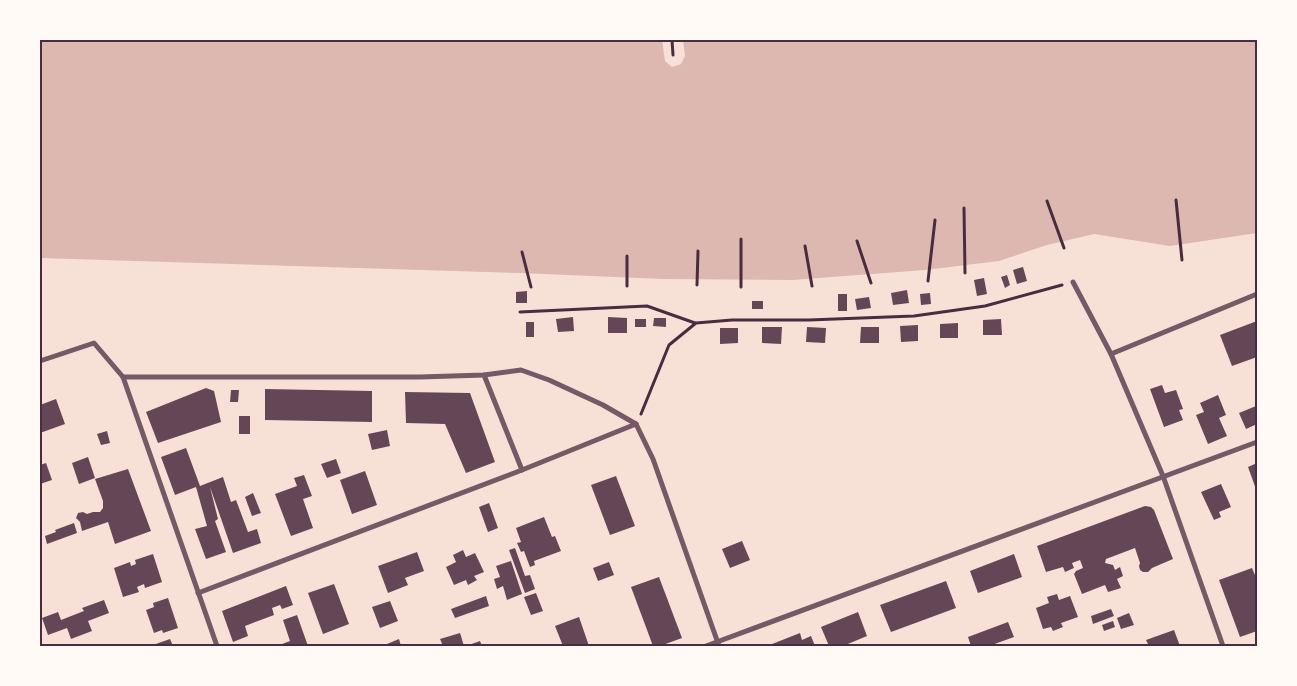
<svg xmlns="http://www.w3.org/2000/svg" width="1297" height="686" font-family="'Sofia Sans Condensed',sans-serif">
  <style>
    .water { fill: #dcb8b0 }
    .building { fill: #644757 }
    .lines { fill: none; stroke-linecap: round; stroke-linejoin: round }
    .path { stroke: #4a2c40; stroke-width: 3 }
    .minor { stroke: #755966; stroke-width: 5 }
    .neatline { fill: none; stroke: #4a2c40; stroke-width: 2 }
  </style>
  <rect width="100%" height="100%" fill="#f7e1d7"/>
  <path class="water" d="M40 40H662L665 61 672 67 681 64 685 56 683 40H1257V233L1170 246 1094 234 1047 245 999 261 925 270 792 280 663 279 520 273 40 258Z"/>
  <g class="building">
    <path d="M1023 267 1027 281 1017 284 1013 270Z"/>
    <path d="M1007 275 1010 285 1005 288 1001 277Z"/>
    <path d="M984 278 987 294 977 296 974 280Z"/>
    <path d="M907 290 909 303 893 305 891 293Z"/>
    <path d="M527 291V303H516V292Z"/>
    <path d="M930 293 931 304 921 305 920 294Z"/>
    <rect x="838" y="294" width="9" height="17"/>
    <path d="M869 297 871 308 857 310 855 299Z"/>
    <rect x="752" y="301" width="11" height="8"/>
    <path d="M573 317 574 331 558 332 556 319Z"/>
    <path d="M608 317 627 318V333H608Z"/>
    <path d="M654 318H666V327L653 326Z"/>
    <rect x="635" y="319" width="11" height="8"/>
    <path d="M1001 319 1002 335H983V320Z"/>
    <path d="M1257 321V357L1232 366 1220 335Z"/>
    <rect x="526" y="322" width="8" height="15"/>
    <path d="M958 323V338H940V324Z"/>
    <path d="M918 325V341L901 342 900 326Z"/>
    <path d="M762 327H782L781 344 762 343Z"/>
    <path d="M807 327 826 328 825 343 806 342Z"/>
    <path d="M861 327H879V343H860Z"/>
    <path d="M720 328H738V343L720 344Z"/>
    <path d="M1162 385 1165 393 1176 390 1183 409 1179 410 1183 420 1164 427 1150 389Z"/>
    <path d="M206 388 214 391 221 422 158 443 146 412Z"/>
    <path d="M265 389 372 391V422L265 420Z"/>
    <path d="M231 390H239L238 402H230Z"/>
    <path d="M405 392 470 393 495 462 466 473 445 424 406 423Z"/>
    <path d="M1218 395 1226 415 1219 418 1227 436 1208 444 1196 415 1204 412 1200 403Z"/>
    <path d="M56 399 65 424 40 433V405Z"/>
    <path d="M1256 406 1257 409V424L1246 429 1239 413Z"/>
    <rect x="239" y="416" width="11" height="18"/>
    <path d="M387 430 390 446 372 450 368 434Z"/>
    <path d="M107 431 110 443 101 445 97 434Z"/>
    <path d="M186 448 200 486 223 477 231 502 236 500 248 532 257 529 261 543 233 553 210 487 218 519 215 521 226 552 206 559 195 529 207 526 196 487 175 495 161 457Z"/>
    <path d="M88 457 95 478 79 484 72 463Z"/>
    <path d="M336 459 341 473 327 478 321 464Z"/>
    <path d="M46 463 52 480 40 484V465Z"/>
    <path d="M1257 463V492L1248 467Z"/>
    <path d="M128 469 151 531 115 544 108 522 82 531 80 522 76 518 78 513 83 512 87 514 93 512H100L103 508V501L95 479Z"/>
    <path d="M365 471 377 505 352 514 340 480Z"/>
    <path d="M304 475 312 496 303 499 313 528 291 536 275 494 297 486 294 478Z"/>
    <path d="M616 476 635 526 610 535 591 485Z"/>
    <path d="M1221 484 1231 507 1219 512 1221 517 1214 520 1201 492Z"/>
    <path d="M253 493 261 513 252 516 245 497Z"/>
    <path d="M489 503 498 528 488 532 479 507Z"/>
    <path d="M1145 506 1151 507 1154 510 1173 559 1152 568 1148 572H1143L1140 570 1139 566 1140 563 1135 548 1106 559 1105 563 1113 565 1115 570 1120 567 1123 576 1117 579 1121 588 1108 592 1105 585 1082 594 1074 574 1076 571 1083 568 1080 560 1072 563 1074 568 1065 572 1063 567 1046 572 1037 546Z"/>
    <path d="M544 517 552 537 555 536 561 551 534 561 535 565 530 567 524 551 521 552 517 543 521 542 516 528Z"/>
    <path d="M74 523 77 533 47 544 45 536 56 532 55 530Z"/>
    <path d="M742 541 750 560 730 568 722 549Z"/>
    <path d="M515 548 525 576 530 575 535 589 525 593 509 550Z"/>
    <path d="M463 550 466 557 475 553 484 572 474 576 477 580 468 585 466 580 454 585 446 567 456 562 453 555Z"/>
    <path d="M417 552 424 571 405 578 408 585 388 593 378 566Z"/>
    <path d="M153 554 162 582 145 588 144 584 137 587 139 592 123 597 114 568 130 562 131 566 136 564 135 560Z"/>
    <path d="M1014 554 1022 577 978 593 970 571Z"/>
    <path d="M511 561 522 594 507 600 503 586 497 589 494 579 500 577 496 566Z"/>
    <path d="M609 562 614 575 598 581 593 568Z"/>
    <path d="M1252 568 1257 580V631L1240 637 1219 580Z"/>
    <path d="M659 577 682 638 660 646H653L631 587Z"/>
    <path d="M946 581 956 608 891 632 880 605Z"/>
    <path d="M334 584 349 624 323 634 308 593Z"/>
    <path d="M286 586 293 605 282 609 280 605 272 608 274 615 245 626 248 636 233 642 222 611Z"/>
    <path d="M536 593 543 611 531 615 524 597Z"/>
    <path d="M1057 594 1059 600 1070 596 1078 617 1061 623 1063 627 1053 631 1051 627 1043 629 1036 608 1049 603 1047 597Z"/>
    <path d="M486 596 489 606 455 618 451 609Z"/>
    <path d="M168 598 178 628 163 633 162 630 154 633 146 610 154 607 153 603Z"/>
    <path d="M104 600 109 613 88 621 92 631 71 639 67 628 48 635 42 618 58 612 61 620 84 611 82 608Z"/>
    <path d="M390 601 398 621 380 628 372 607Z"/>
    <path d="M1111 609 1114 616 1093 624 1091 616Z"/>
    <path d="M858 612 867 636 843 646H829L821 627Z"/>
    <path d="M1129 613 1134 625 1121 629 1117 618Z"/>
    <path d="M297 615 308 646H277L290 641 283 620Z"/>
    <path d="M579 617 589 646H563L555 626Z"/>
    <path d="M1113 621 1115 627 1104 631 1102 625Z"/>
    <path d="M1008 622 1014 637 989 646H971L968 637Z"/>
    <path d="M1174 630 1180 646H1149L1146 640Z"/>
    <path d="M460 633 464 646H443L440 639Z"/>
    <path d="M800 633 802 640 811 636 815 646H767Z"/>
    <path d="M170 639 173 646H150Z"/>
    <path d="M399 639 401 646H387V644Z"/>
    <path d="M480 641 482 646H466Z"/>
  </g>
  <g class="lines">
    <g class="path">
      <path d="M672 40 673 55"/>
      <path d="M1176 200 1182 260"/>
      <path d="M1047 201 1064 248"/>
      <path d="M964 208 965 273"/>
      <path d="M741 239V287"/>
      <path d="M857 241 871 283"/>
      <path d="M805 246 812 286"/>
      <path d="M522 252 531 287"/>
      <path d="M627 256V286"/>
      <path d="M928 281 935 220"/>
      <path d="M697 285 698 251"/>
      <path d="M520 312 647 306 695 323"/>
      <path d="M641 414 669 345 696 323 732 320H809L914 316 985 306 1062 285"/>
    </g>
    <g class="minor">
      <path d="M1073 282 1111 354 1163 476 1223 646"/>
      <path d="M1111 354 1257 294"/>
      <path d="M40 361 94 343 123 377 217 646"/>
      <path d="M484 375 522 470"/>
      <path d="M123 377H420L484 375 521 370 549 380 603 405 636 424"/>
      <path d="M636 424 653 459 719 646"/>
      <path d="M198 593 522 470 636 424"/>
      <path d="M706 646 1257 442"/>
    </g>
  </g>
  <rect width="1297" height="686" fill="none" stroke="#fffaf5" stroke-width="82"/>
  <rect x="41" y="41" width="1215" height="604" class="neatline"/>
</svg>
